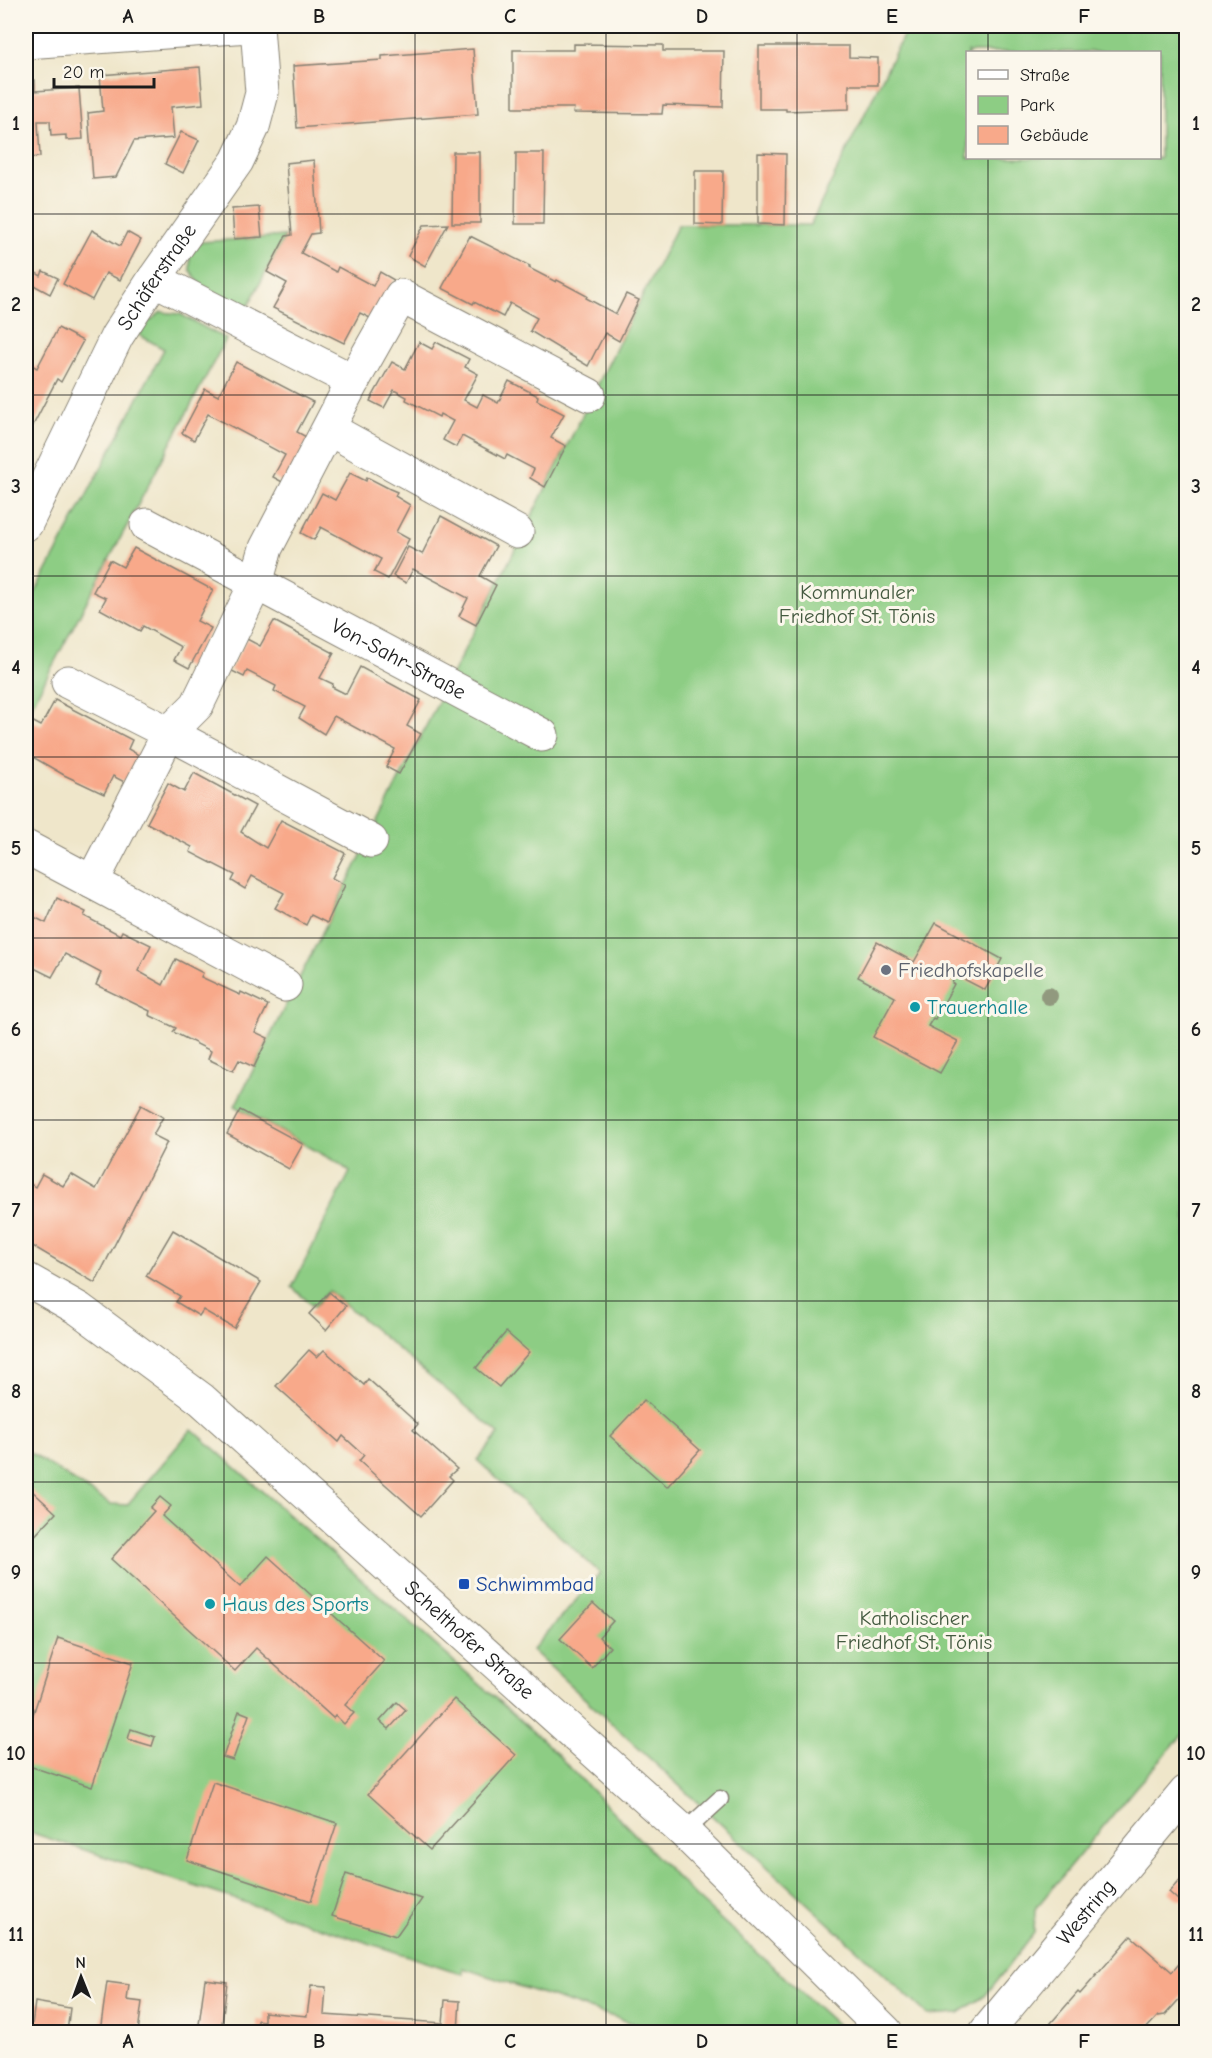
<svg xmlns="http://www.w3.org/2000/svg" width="1212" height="2058" font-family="'Comic Neue',sans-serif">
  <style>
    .green { fill: #8dcd84; stroke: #547450; stroke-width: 1.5; fill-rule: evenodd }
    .building { fill: #f8a98a }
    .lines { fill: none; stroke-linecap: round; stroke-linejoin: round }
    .service-casing { stroke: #868173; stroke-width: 19 }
    .minor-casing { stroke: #868173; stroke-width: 35 }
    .tertiary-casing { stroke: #868173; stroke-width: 35 }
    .service { stroke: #fff; stroke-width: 16 }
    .minor { stroke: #fff; stroke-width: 33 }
    .tertiary { stroke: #fff; stroke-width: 33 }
    .tree { fill: #91997e }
    .grid { fill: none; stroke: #1c1c1c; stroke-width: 1.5; stroke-opacity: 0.55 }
    .worship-dot { fill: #6b7280; stroke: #fbf7ec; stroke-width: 2 }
    .culture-dot { fill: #0f9aa8; stroke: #fbf7ec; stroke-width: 2 }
    .transit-dot { fill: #1a4fb4; stroke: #fbf7ec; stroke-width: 2 }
    .labels { text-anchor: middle; stroke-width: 6; stroke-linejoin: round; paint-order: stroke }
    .street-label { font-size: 21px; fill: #1c1c1c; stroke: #fbf7ec }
    .park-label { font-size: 21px; fill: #445a40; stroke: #fbf7ec }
    .worship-label { font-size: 21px; fill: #5b616d; stroke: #fbf7ec; text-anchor: start }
    .culture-label { font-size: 21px; fill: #0d838f; stroke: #fbf7ec; text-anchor: start }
    .transit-label { font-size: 21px; fill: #164399; stroke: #fbf7ec; text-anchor: start }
    .neatline { fill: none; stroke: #1c1c1c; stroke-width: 2 }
    .grid-label { font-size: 20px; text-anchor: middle; font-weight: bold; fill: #1c1c1c }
  </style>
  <rect width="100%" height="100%" fill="#fbf7ec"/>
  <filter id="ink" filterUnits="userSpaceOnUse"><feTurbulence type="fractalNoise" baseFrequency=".0167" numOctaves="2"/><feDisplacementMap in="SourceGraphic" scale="12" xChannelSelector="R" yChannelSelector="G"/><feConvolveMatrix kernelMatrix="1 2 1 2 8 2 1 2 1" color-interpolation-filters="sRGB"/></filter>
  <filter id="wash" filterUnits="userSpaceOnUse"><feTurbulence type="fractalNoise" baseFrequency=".008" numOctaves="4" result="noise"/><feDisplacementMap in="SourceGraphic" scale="24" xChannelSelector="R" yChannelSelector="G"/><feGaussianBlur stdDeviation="1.35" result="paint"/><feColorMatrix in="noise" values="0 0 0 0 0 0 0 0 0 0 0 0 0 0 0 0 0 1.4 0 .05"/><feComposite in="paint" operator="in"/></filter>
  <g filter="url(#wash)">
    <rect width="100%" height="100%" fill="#efe6ca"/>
    <g class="green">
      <path d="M908 26H1186V1731L1135 1788 1035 1909 1034 1933 985 1996 959 2013 928 2015 532 1650 600 1573 477 1460 499 1434 329 1291 314 1307 292 1287 350 1172 338 1163 235 1106 678 225H810ZM968 52H1160V158H968Z"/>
      <path d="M285 236 246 310 203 288 190 270V254L201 242Z"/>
      <path d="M161 312 180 314 226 339 26 716V610L164 349 139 335 146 324Z"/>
      <path d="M192 1429 547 1744 695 1896 845 2032H660L463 1968V1974L26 1831V1450L110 1504 127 1505Z"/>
    </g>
    <g id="blocks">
      <g class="building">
        <path d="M574 44 663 45V51H724L723 107 663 105 662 114 573 113 574 108H513V50H574Z"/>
        <path d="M759 46H849V57L878 58V85H849V109L786 111V109H759Z"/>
        <path d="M473 49 478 114 297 128 293 66 382 60V56Z"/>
        <path d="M200 67 203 104 171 107 174 138 134 141 116 177 93 179 88 113 103 111 100 75Z"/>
        <path d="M35 80V91L79 88 83 139 66 140V135L51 136 50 121H38L40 157 26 158V81Z"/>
        <path d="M181 132 199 140 183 173 165 164Z"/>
        <path d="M453 152H480V223H452Z"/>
        <path d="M516 153H544L543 224H515Z"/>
        <path d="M758 153 786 154 785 225 758 224Z"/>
        <path d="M314 160 319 233 311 234 301 253 336 272 338 267 373 286 380 272 394 280 374 320 360 313 344 343 273 308 287 283 267 272 286 236 292 235 286 163Z"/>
        <path d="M695 171H723L722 225 695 224Z"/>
        <path d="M259 207 262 237 234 239 232 209Z"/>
        <path d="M448 224 425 266 408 256 424 225Z"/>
        <path d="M92 230 120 246 127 232 141 240 120 280 106 273 92 300 63 284Z"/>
        <path d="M470 236 530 266 529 268 556 282 557 280 587 296 586 298 616 314 626 294 639 300 619 341 605 333 588 366 530 331 537 318 510 303 503 317 474 302 473 304 442 288Z"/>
        <path d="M26 267 41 276 43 271 58 278 50 294 26 281Z"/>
        <path d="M58 328 83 341 61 382 57 379 26 439V362L37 368Z"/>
        <path d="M419 342 432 349 436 342 469 359 465 367 478 374 464 400 477 407 483 395 498 403 509 381 538 396 537 400 564 414 551 438 566 446 545 487 530 478 534 469 507 455 505 459 462 436 456 447 443 440 453 421 440 414 439 417 406 400 407 397 394 390 384 408 370 401 392 362 405 369Z"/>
        <path d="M236 362 313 402 297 432 310 439 286 484 273 477 285 455 208 414 194 440 182 433 205 389 218 396Z"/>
        <path d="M350 473 366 481 367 477 390 489 397 492 395 496 410 505 396 532 409 539 388 579 374 572 381 559 321 527 314 540 301 533 322 493 335 500Z"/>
        <path d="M441 516 496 546 480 576 496 585 476 625 459 616 468 598 413 569 406 583 393 576 408 547 422 554Z"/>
        <path d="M134 548 213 590 197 621 211 628 189 668 174 660 181 647 143 626 140 631 100 609 106 598 93 592 110 560 123 567Z"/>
        <path d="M274 621 334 653 320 678 333 684 332 687 346 694 360 667 421 700 407 726 421 734 399 774 386 767 395 749 334 716 324 734 299 718 305 707 274 691 276 686 247 671 244 677 230 670 247 639 260 646Z"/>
        <path d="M55 700 132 740 128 749 142 757 128 784 113 776 104 794 64 775 26 753V718L41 726Z"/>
        <path d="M194 773 255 806 241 832 266 848 281 820 345 853 332 878 345 885 327 923 311 915 306 925 275 908 284 893 252 876 245 889 232 881 235 875 190 852 192 847 147 823 168 783 184 792Z"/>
        <path d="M57 898 86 912 84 916 120 935 122 931 151 945 138 971 163 985 176 959 203 973 201 977 240 995 241 992 268 1005 255 1032 268 1038 254 1067 239 1060 233 1071 208 1059 211 1051 173 1032 176 1028 149 1015 150 1011 96 985 101 973 65 954 52 977 26 964V913L46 923Z"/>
        <path d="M936 923 1002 959 985 990 956 975 952 983 954 984 935 1019 933 1018 928 1026 958 1041 940 1073 873 1037 895 997 858 977 877 942 914 962Z"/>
        <path d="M141 1105 163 1117 153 1135 167 1142 95 1283 26 1242V1181L35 1187 42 1174 63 1186 71 1174 96 1189Z"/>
        <path d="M240 1110 303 1144 289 1169 227 1134Z"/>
        <path d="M173 1230 261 1282 234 1328 203 1310 199 1316 176 1302 180 1296 146 1276Z"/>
        <path d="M329 1292 346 1306 326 1330 309 1314Z"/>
        <path d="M506 1332 529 1352 499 1387 476 1368Z"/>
        <path d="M309 1350 317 1357 324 1350 364 1385 368 1379 418 1424 413 1430 457 1469 449 1476 453 1480 421 1516 359 1461 364 1455 343 1436 339 1442 276 1386Z"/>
        <path d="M644 1400 700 1450 667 1487 610 1436Z"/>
        <path d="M30 1489 56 1513 26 1545V1491L27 1492Z"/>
        <path d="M160 1497 171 1506 162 1516 240 1587 268 1556 384 1661 345 1705 354 1713 344 1724 335 1715 333 1718 256 1648 235 1671 111 1559 154 1511 150 1508Z"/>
        <path d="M593 1603 613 1621 599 1637 610 1647 592 1668 560 1639Z"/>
        <path d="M58 1638 133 1663 92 1787 26 1765V1736Z"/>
        <path d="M454 1699 516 1755 430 1850 368 1794Z"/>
        <path d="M397 1702 406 1710 389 1729 380 1721Z"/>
        <path d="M239 1711 249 1715 233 1760 223 1757Z"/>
        <path d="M131 1729 155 1737 152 1746 128 1739Z"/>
        <path d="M213 1782 337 1823 311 1901 187 1860Z"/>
        <path d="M1186 1873V1902L1184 1900H1178L1169 1892Z"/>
        <path d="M346 1874 422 1899 396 1936 332 1916Z"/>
        <path d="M1131 1936 1172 1972 1186 1956V1978L1183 1981 1186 1983 1183 1986 1184 1994 1165 2015 1158 2016 1143 2032H1043L1078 1992 1080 1994Z"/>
        <path d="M205 1979 227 1982 221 2032H198Z"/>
        <path d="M107 1982 129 1985 127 2000 142 2002 138 2032H100Z"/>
        <path d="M311 1986 326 1987 324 2015 443 2023 445 2000 460 2001 458 2031 443 2030V2032H251L252 2028 257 2029V2020L264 2021V2012L307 2016Z"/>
        <path d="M35 2002 70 2008 67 2032H31Z"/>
      </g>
    </g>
  </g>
  <g filter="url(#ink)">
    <use href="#blocks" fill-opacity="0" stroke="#868173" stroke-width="1.5"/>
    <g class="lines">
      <defs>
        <path id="service" d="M684 1832 720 1799"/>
        <g id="minor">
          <path d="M26 42 249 26"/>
          <path d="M154 279 353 381"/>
          <path d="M329 429 517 532"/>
          <path id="s1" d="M26 524 117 336 154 279 237 161 253 127 262 93 257 26"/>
          <path id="s2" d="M147 525 542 735"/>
          <path d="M68 682 169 733 371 841"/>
          <path d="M26 847 92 882 169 733 197 705 256 583 266 548 353 381 401 296 589 395"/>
          <path d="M92 882 285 985"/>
          <path id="s3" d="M26 1279 79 1309 201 1399 684 1832 886 2032"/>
        </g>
        <g id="tertiary">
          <path id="s4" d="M986 2032 1186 1792"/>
        </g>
      </defs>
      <use href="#service" class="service-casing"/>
      <use href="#minor" class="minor-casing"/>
      <use href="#tertiary" class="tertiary-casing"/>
      <use href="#service" class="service"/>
      <use href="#minor" class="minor"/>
      <use href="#tertiary" class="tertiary"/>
    </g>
    <circle class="tree" cx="1049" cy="996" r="9"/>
  </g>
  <path class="grid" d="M224 26V2032M415 26V2032M606 26V2032M797 26V2032M988 26V52M988 158V2032M26 214H1186M26 395H1186M26 576H1186M26 757H1186M26 938H1186M26 1120H1186M26 1301H1186M26 1482H1186M26 1663H1186M26 1844H1186"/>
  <circle class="worship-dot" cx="886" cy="970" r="6"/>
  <g class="culture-dot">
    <circle cx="915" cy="1007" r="6"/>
    <circle cx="210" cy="1604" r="6"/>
  </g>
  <rect class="transit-dot" x="458" y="1578" width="12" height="12" rx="3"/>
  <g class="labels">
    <g class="street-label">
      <text dy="7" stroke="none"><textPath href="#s1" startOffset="280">Schäferstraße</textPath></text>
      <text dy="7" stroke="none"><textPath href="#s2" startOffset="285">Von-Sahr-Straße</textPath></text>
      <text dy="7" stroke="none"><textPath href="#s3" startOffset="573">Schelthofer Straße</textPath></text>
      <text dy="7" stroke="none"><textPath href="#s4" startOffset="156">Westring</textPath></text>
    </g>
    <g class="park-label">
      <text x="857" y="599">Kommunaler<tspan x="857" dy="24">Friedhof St. Tönis</tspan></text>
      <text x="914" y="1625">Katholischer<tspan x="914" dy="24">Friedhof St. Tönis</tspan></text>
    </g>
    <g class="worship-label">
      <text x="898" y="977">Friedhofskapelle</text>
    </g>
    <g class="culture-label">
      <text x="927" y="1014">Trauerhalle</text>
      <text x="222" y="1611">Haus des Sports</text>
    </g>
    <g class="transit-label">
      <text x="476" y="1591">Schwimmbad</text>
    </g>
  </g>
  <rect width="1212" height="2058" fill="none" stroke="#fbf7ec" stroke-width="66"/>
  <rect x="966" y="51" width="195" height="108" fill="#fbf7ec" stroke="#a29f99" stroke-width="1.5"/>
  <rect x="978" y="70" width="30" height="9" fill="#ffffff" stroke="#a29f99" stroke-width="1.5"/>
  <text x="1020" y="81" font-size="18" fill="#1c1c1c">Straße</text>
  <rect x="978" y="96" width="30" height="18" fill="#8dcd84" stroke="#a29f99" stroke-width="1.5"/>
  <text x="1020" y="111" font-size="18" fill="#1c1c1c">Park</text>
  <rect x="978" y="126" width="30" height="18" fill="#f8a98a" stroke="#a29f99" stroke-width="1.5"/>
  <text x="1020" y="141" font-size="18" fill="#1c1c1c">Gebäude</text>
  <g transform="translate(81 1977) rotate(359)" stroke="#fbf7ec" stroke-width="4.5" paint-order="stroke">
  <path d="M0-4.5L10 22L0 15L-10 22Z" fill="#1c1c1c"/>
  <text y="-9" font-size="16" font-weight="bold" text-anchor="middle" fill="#1c1c1c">N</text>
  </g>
  <path d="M54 78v9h100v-9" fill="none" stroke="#1c1c1c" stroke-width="3"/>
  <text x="63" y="78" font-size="18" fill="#1c1c1c" stroke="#fbf7ec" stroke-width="4.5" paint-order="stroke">20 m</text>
  <rect x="33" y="33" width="1146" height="1992" class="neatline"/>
  <g class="grid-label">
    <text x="128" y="23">A</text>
    <text x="319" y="23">B</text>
    <text x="510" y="23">C</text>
    <text x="702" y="23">D</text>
    <text x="892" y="23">E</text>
    <text x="1084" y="23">F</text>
    <text x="16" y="130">1</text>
    <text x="1196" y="130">1</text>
    <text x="16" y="311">2</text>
    <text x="1196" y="311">2</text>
    <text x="16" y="493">3</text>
    <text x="1196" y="493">3</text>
    <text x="16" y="674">4</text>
    <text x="1196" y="674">4</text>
    <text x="16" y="855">5</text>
    <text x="1196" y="855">5</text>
    <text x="16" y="1036">6</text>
    <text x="1196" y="1036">6</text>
    <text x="16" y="1217">7</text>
    <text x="1196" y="1217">7</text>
    <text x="16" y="1398">8</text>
    <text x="1196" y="1398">8</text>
    <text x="16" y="1579">9</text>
    <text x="1196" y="1579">9</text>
    <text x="16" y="1760">10</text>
    <text x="1196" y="1760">10</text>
    <text x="16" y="1941">11</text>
    <text x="1196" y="1941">11</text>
    <text x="128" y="2048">A</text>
    <text x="319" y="2048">B</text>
    <text x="510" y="2048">C</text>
    <text x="702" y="2048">D</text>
    <text x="892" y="2048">E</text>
    <text x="1084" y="2048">F</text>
  </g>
</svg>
